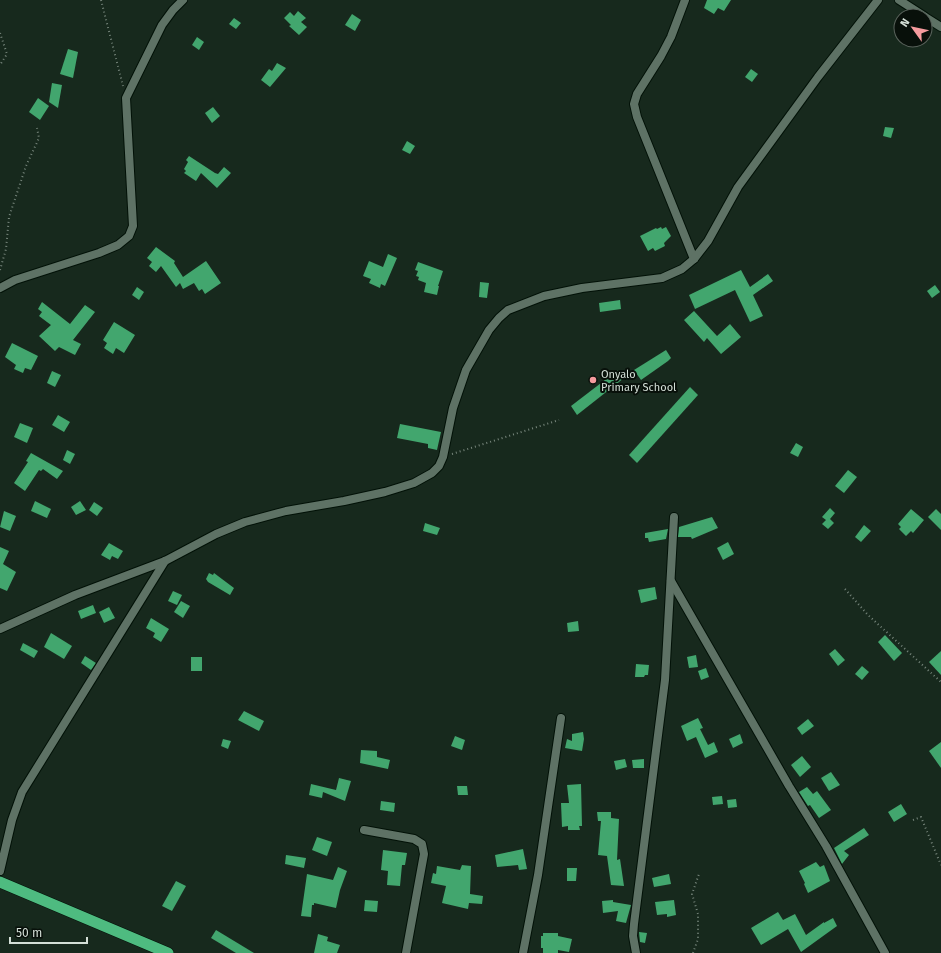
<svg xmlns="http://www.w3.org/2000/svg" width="941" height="953" font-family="'Fira Sans',sans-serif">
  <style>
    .building { fill: #42a66e }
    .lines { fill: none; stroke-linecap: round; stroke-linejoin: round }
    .minor-casing { stroke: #021107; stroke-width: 10 }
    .trunk-casing { stroke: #021107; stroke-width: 12 }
    .path { stroke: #77867c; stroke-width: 2; stroke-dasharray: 1 3; stroke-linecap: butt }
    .minor { stroke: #5e7265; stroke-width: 8 }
    .trunk { stroke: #4ebb80; stroke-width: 11 }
    .poi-dot { fill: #f59b9e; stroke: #08100a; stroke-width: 1.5 }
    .labels { text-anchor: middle; stroke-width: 4; stroke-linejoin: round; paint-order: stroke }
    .poi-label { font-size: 11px; fill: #d4dfd7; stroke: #08100a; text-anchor: start }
  </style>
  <rect width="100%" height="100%" fill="#17291d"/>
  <g class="building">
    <path d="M707 0H731L724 11 718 8 714 14 704 8Z"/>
    <path d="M298 11 306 18 301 22 307 27 299 35 289 26 291 25 284 18 290 12 294 16Z"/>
    <path d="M352 14 361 20 355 31 345 25Z"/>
    <path d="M234 18 241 23 236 29 229 24Z"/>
    <path d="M197 37 204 42 199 50 192 45Z"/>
    <path d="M68 49 78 52 73 78 60 74Z"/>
    <path d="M277 63 286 68 270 87 261 80 269 69 272 71Z"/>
    <path d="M751 69 758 74 752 82 745 77Z"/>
    <path d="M52 83 62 85 58 108 49 102Z"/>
    <path d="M38 98 49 106 40 120 29 112Z"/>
    <path d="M213 107 220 116 212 123 205 113Z"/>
    <path d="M885 127 894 128 891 138 883 136Z"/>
    <path d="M407 141 415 146 410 154 402 150Z"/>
    <path d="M189 156 215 173 218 174 224 167 231 173 217 188 201 173 196 181 184 173 186 171 184 169 188 162 186 160Z"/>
    <path d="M661 227 662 229 666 227 671 236 664 243 665 246 655 251 653 248 648 251 640 236 656 228 657 229Z"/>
    <path d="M156 247 175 261 174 263 183 277 206 261 221 283 205 294 202 289 199 291 194 283 183 289 180 283 176 287 161 266 156 272 149 266 152 262 147 258Z"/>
    <path d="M388 254 397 258 385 286 381 284 380 288 369 283 371 279 363 276 369 261 383 267Z"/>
    <path d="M418 262 443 271 438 286H439L437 295 424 292 426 283 418 280 419 277 416 276 418 271 415 270Z"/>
    <path d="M741 270 750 287 768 274 773 281 753 295 763 316 750 322 735 290 695 309 689 295Z"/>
    <path d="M480 282 489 283 487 298 479 297Z"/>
    <path d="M935 285 940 292 932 298 927 291Z"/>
    <path d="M137 287 144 292 139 300 132 295Z"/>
    <path d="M620 300 621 309 600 312 599 303Z"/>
    <path d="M42 302 70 324 85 305 95 312 73 340 81 344 75 355 59 347 55 351 39 336 51 325 39 316 42 312 38 309Z"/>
    <path d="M694 311 717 336 730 324 741 337 721 354 707 338 704 342 684 320Z"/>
    <path d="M114 322 135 335 124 353 116 348 113 354 104 348 107 343 103 340Z"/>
    <path d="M12 343 38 356 31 370 25 368 23 373 14 369 16 365 5 357Z"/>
    <path d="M666 350 671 358 668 361 641 380 634 370Z"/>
    <path d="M618 370 624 378 577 415 571 406Z"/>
    <path d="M52 371 61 375 55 387 47 383Z"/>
    <path d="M690 387 698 395 637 463 629 455Z"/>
    <path d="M58 415 70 422 64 432 52 425Z"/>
    <path d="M20 423 33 428 27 443 14 437Z"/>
    <path d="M400 424 441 432 437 450 428 448V444L397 438Z"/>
    <path d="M796 443 803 447 798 457 790 453Z"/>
    <path d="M67 450 75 454 70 464 63 460Z"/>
    <path d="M31 453 63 471 57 479 43 469 41 471 39 470 25 491 14 483 28 462 26 461Z"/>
    <path d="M848 470 857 477 844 493 835 486Z"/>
    <path d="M35 501 51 509 47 518 31 511Z"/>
    <path d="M80 501 86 510 76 515 71 507Z"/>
    <path d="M94 502 103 508 97 516 89 510Z"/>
    <path d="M830 508 835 513 830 519 834 523 828 529 822 524 826 520 822 517Z"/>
    <path d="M911 509 924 520 913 533 911 531 906 536 899 529 901 527 898 524Z"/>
    <path d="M936 509 941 514V530L928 517Z"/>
    <path d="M4 511 16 516 10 531 0 527Z"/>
    <path d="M712 517 718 528 692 539 691 537H678L679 527Z"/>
    <path d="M425 523 440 528 437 535 423 531Z"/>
    <path d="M864 525 871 531 861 542 855 537Z"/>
    <path d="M668 529 666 539 649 542 648 538H645V533Z"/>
    <path d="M728 542 734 554 723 560 717 548Z"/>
    <path d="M109 543 123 551 118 559 112 556 110 560 101 555Z"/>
    <path d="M0 547 9 551 3 564 16 572 7 591 0 588Z"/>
    <path d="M209 573 213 575 214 573 234 588 230 595 208 582 206 579Z"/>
    <path d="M655 587 657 599 641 603 638 590Z"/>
    <path d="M173 591 182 595 177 605 168 601Z"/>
    <path d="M181 601 190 606 183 618 174 612Z"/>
    <path d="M93 605 96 613 81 619 78 611Z"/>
    <path d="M109 607 115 618 104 623 99 612Z"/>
    <path d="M151 618 169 629 161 642 153 637 155 633 146 628Z"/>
    <path d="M578 621 579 631 568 632 567 623Z"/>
    <path d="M51 633 72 646 64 659 44 647Z"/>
    <path d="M885 635 902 653 894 661 878 642Z"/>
    <path d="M23 643 38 651 34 658 20 650Z"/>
    <path d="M835 649 845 660 838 666 829 654Z"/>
    <path d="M941 651V675L929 662Z"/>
    <path d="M696 655 698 667 689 668 687 657Z"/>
    <path d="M85 656 96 663 91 670 81 663Z"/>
    <rect x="191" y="657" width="11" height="14"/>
    <path d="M636 664 649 665 648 675H645L644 677H635Z"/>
    <path d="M862 666 869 672 862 680 855 674Z"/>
    <path d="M706 668 709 677 701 680 698 671Z"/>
    <path d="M244 711 264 721 259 731 238 720Z"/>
    <path d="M698 718 703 728 700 729 708 745 714 742 718 752 705 758 696 737 687 741 681 726Z"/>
    <path d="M808 719 814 726 802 735 797 728Z"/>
    <path d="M583 732 584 739 582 751 565 748 567 739 572 741V734Z"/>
    <path d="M740 734 743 743 733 748 729 739Z"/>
    <path d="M455 736 465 740 462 750 451 746Z"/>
    <path d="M223 739 231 741 228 749 221 746Z"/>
    <path d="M941 742V768L929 751Z"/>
    <path d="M361 750 377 751V757L390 760 388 769 360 763Z"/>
    <path d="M802 756 811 767 800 777 791 765Z"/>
    <path d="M625 759 627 767 616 770 614 761Z"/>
    <path d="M644 759V768H633L632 760Z"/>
    <path d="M831 772 840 785 829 791 821 778Z"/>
    <path d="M339 778 351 781 345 801 323 792 322 798 309 795 311 784 336 790Z"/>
    <path d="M581 784 582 826H579L580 830H568V826L562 827 561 803H569L567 785Z"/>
    <path d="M457 786H467L468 795H458Z"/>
    <path d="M807 787 813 794 817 791 831 810 819 818 810 805 808 806 799 792Z"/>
    <path d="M722 796 723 804 713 805 712 797Z"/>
    <path d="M736 799 737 807 728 808 727 800Z"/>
    <path d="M381 801 395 803 394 812 380 810Z"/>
    <path d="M901 804 907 814 894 822 888 812Z"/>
    <path d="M597 812H611V818L619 819 617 860 620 859 624 886 611 885 607 856 598 855 601 821H598Z"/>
    <path d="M864 828 869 835 844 851 849 855 842 864 834 848Z"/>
    <path d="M317 837 332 842 327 856 312 850Z"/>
    <path d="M523 849 527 869 519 870 518 865 497 867 495 855Z"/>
    <path d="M383 850 407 853 405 865H402L400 886 387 885 388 871 381 870Z"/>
    <path d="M286 855 306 858 304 868 285 864Z"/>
    <path d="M816 862 820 867 824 865 830 881 808 893 804 884 805 883 799 871Z"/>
    <path d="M462 865 471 866 470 894 483 896 482 904 469 903 468 909 442 903 446 886 431 883 433 873 436 874 437 866 460 870Z"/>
    <path d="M338 867 347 871 340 890 336 908 314 903V905H312L311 917 301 916 307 874 333 880Z"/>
    <path d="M567 868H577L576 881H567Z"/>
    <path d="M669 874 671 884 654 887 652 878Z"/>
    <path d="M176 881 186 886 172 911 162 906Z"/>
    <path d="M365 900 378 901 377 912 364 911Z"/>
    <path d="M613 900V902L631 905 626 923 616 921 618 911 603 913 602 901Z"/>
    <path d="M674 900 676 915 667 917V914L657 915 655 902Z"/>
    <path d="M778 912 783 920 795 914 806 935 824 922V923L833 918 837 926 801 952 788 929 761 945 751 928Z"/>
    <path d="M216 930 254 953H236L211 938Z"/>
    <path d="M639 932 647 933 645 943 640 942Z"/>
    <path d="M543 933H558V936L572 939 569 952 558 950V953H543V948H541V936H543Z"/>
    <path d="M318 934 328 937 327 941 340 945 337 953H314Z"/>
  </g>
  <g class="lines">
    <defs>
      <g id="minor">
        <path d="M685 0 671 37 661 56 637 94 634 104 637 117 694 259"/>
        <path d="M899 0 924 16"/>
        <path d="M925 17 941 27"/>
        <path d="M0 288 15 280 99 253 118 245 129 236 133 226 126 98 162 25 173 10 183 0"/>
        <path d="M671 581 789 786 826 846 885 953"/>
        <path d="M0 629 75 595 165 561 216 534 245 522 286 511 344 501 385 492 414 483 432 473 439 466 443 457 453 408 466 370 489 330 499 318 508 310 544 296 582 288 662 278 682 269 694 259 708 241 738 187 818 77 878 0"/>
        <path d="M364 830 414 839 422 844 424 854 406 953"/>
        <path d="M0 871 12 820 22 792 165 561"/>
        <path d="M523 953 538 875 561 718"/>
        <path d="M636 953 633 936 634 924 665 680 674 517"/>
      </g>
      <path id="trunk" d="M0 882 168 953"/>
    </defs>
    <use href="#minor" class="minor-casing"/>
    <use href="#trunk" class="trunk-casing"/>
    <g class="path">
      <path d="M101 0 123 86"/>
      <path d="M0 33 7 54 0 65"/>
      <path d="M0 270 6 249 9 217 26 166 39 138 37 128"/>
      <path d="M452 454 559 420"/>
      <path d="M845 589 868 615 941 682"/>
      <path d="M913 820 921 817 941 865"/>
      <path d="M693 953 698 939V914L692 894 699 874"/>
    </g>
    <use href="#minor" class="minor"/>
    <use href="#trunk" class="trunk"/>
  </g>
  <circle class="poi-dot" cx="593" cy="380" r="4"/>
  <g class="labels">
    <g class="poi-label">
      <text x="601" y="378">Onyalo<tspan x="601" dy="13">Primary School</tspan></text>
    </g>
  </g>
  <g transform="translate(913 28) rotate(303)"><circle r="19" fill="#08100a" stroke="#5a635c"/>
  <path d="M0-3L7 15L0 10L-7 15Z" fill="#f59b9e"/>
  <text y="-6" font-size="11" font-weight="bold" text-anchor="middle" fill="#d4dfd7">N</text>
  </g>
  <path d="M10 937v6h77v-6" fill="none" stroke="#d4dfd7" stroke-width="2"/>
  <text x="16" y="937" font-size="12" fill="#d4dfd7" stroke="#08100a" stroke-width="3" paint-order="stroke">50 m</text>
</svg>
